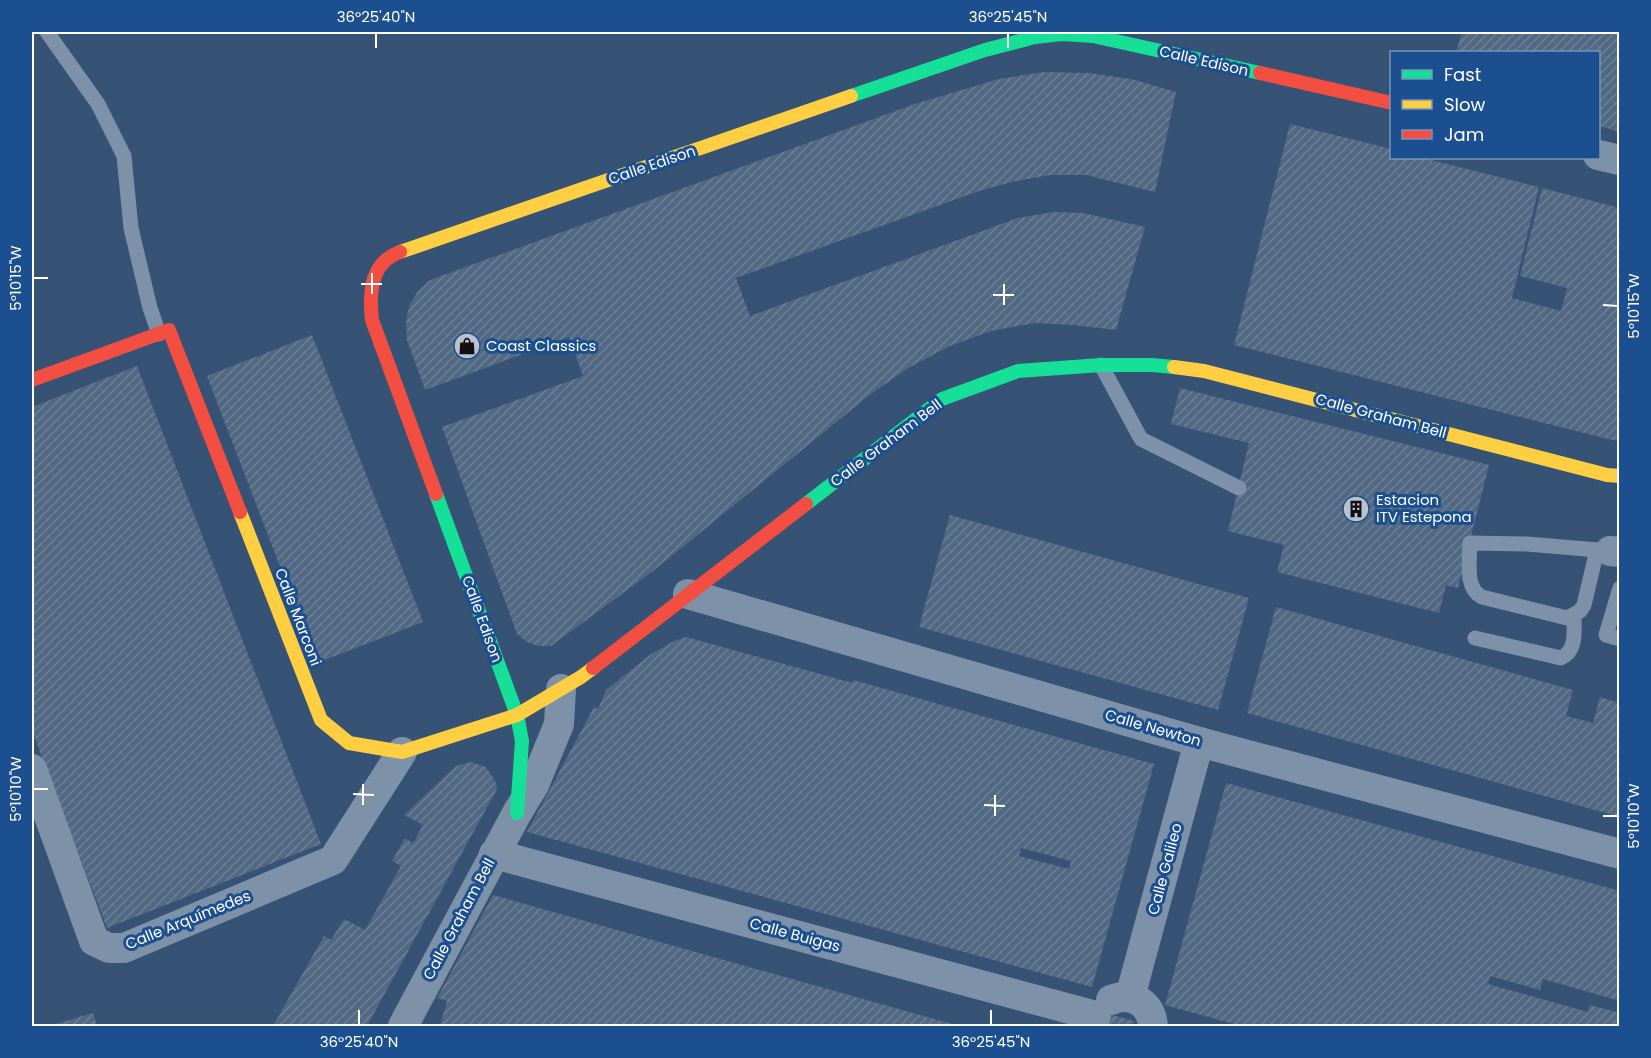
<svg xmlns="http://www.w3.org/2000/svg" width="1651" height="1058" font-family="Poppins,sans-serif">
  <style>
    .building { fill: url(#building-hatch); fill-rule: evenodd }
    .lines { fill: none; stroke-linecap: round; stroke-linejoin: round }
    .lane { stroke: #7d92a8; stroke-width: 15 }
    .street { stroke: #7d92a8; stroke-width: 30 }
    .fast { stroke: #16e098; stroke-width: 14 }
    .slow { stroke: #ffcf43; stroke-width: 14 }
    .jam { stroke: #f24e42; stroke-width: 14 }
    .ticks { fill: none; stroke: #fff; stroke-width: 2 }
    .labels { text-anchor: middle; stroke-width: 6; stroke-linejoin: round; paint-order: stroke }
    .street-label { font-size: 15px; fill: #fff; stroke: #1b4f8f }
    .poi-label { font-size: 15px; fill: #fff; stroke: #1b4f8f; text-anchor: start }
    .neatline { fill: none; stroke: #fff; stroke-width: 2 }
    .ticks-label { font-size: 15px; text-anchor: middle; fill: #fff }
  </style>
  <defs>
    <pattern id="building-hatch" width="6" height="6" patternUnits="userSpaceOnUse" patternTransform="scale(1.5)"><rect width="6" height="6" fill="#526984"/><path d="M-1 1l2-2M0 6l6-6M5 7l2-2" fill="none" stroke="#6c8096"/></pattern>
  </defs>
  <rect width="100%" height="100%" fill="#365274"/>
  <g class="building">
    <path d="M1462 32H1620V132L1599 126V52H1456Z"/>
    <path d="M1043 72 1088 73 1131 79 1176 92 1155 192 1086 175H1051L1016 181 982 190 736 278 750 316 1018 218 1054 212 1083 213 1145 227 1116 330 1074 325 1035 323 991 331 950 346 910 367 872 393 653 571 551 646H539L527 642 517 634 442 427 583 376 569 337 425 390 407 340 406 323 409 306 418 291 430 280 915 104 999 79Z"/>
    <path d="M1290 124 1392 149V158H1423L1539 187 1512 298 1561 311 1567 288 1520 276 1542 188 1620 208V442L1234 345Z"/>
    <path d="M312 335 423 622 317 663 207 376Z"/>
    <path d="M137 366 321 844 107 928 32 731V407Z"/>
    <path d="M1180 388 1489 465 1458 588 1446 585 1439 613 1277 572 1284 545 1228 531 1249 443 1171 424Z"/>
    <path d="M950 515 1249 598 1218 710 919 627Z"/>
    <path d="M1276 607 1573 690 1566 716 1593 723 1600 697 1620 703V817L1247 713Z"/>
    <path d="M686 637 853 683V680L1154 764 1092 987 527 832 594 707 598 709 606 690 651 654 674 641ZM1021 848 1071 861 1069 869 1019 856Z"/>
    <path d="M471 762 486 767 495 781 497 789 367 1026H273L324 936 331 940 344 919 365 930 401 866 392 861 405 838 413 843 423 825 404 815 456 766Z"/>
    <path d="M1226 783 1620 891V1001L1543 979 1540 990 1490 976 1488 984 1588 1012 1590 1005 1620 1013V1026H1241L1165 1005Z"/>
    <path d="M493 895 920 1015 959 1026H440L447 1001 437 998Z"/>
    <path d="M93 1013 97 1026H49Z"/>
    <path d="M1112 1015 1134 1021 1133 1026H1109Z"/>
  </g>
  <g class="lines">
    <g class="lane">
      <path d="M47 32 98 104 124 156 131 228 150 308 159 334"/>
      <path d="M1101 365 1141 439 1239 488"/>
      <path d="M1597 550 1584 605 1580 611 1567 618 1482 597C1464 588 1470 560 1470 543L1527 544 1610 551"/>
      <path d="M1620 588 1606 635 1620 639"/>
      <path d="M1475 638 1561 658C1577 651 1574 631 1574 616"/>
    </g>
    <g class="street">
      <path d="M1598 155 1620 160"/>
      <path d="M1610 551 1620 552"/>
      <path d="M688 594 1199 742 1620 854"/>
      <path d="M32 769 94 941 109 948H124L333 860 402 752"/>
      <path d="M494 854 1096 1016"/>
      <path d="M1130 997 1199 742"/>
      <path d="M1111 1000C1133 991 1151 1004 1153 1026"/>
      <path d="M403 1026 517 813 534 785 559 724 561 689"/>
    </g>
    <g class="fast">
      <path d="M851 96 985 50 1035 37 1062 34 1093 36 1260 73"/>
      <path d="M436 494 517 715 522 741 517 813"/>
      <path d="M806 504 942 399 1018 371 1101 365H1152L1174 367"/>
    </g>
    <g class="slow">
      <path d="M400 252 851 96"/>
      <path d="M1174 367 1204 371 1607 475 1620 476"/>
      <path d="M240 512 321 720 349 743 402 752 517 715 581 677 593 668"/>
    </g>
    <g class="jam">
      <path d="M1260 73 1392 103"/>
      <path d="M400 252C370 263 369 293 372 320L436 494"/>
      <path d="M32 380 169 330 240 512"/>
      <path d="M593 668 806 504"/>
    </g>
  </g>
  <path class="ticks" d="M376 48V33M1008 48V33M33 278H48M361 284H382M372 294V273M993 295H1014M1004 305V284M1603 305 1618 306M33 789H48M353 794 374 795M363 805V784M984 805 1005 806M995 816V795M1603 816H1618M359 1025V1010M991 1025V1010"/>
  <defs>
    <symbol id="shop-disc" viewBox="-11 -11 22 22"><circle r="9.5" fill="#b9c2ce" stroke="#1b4f8f"/><path d="M-5-2.5h2.3a2.7 3.5 0 0 1 5.4 0H5L5.5 6h-11ZM-1.5-2.5h3a1.5 2.3 0 0 0-3 0Z" fill="#111"/></symbol>
    <symbol id="building-disc" viewBox="-11 -11 22 22"><circle r="9.5" fill="#b9c2ce" stroke="#1b4f8f"/><path d="M-4-6H4V6H1V3H-1V6H-4ZM-2.5-4.3h1.7v1.8h-1.7ZM.8-4.3h1.7v1.8H.8ZM-2.5-1h1.7V.8h-1.7ZM.8-1h1.7V.8H.8Z" fill="#111"/></symbol>
  </defs>
  <g fill-rule="evenodd">
    <use href="#shop-disc" x="452" y="331" width="30" height="30"/>
    <use href="#building-disc" x="1341" y="494" width="30" height="30"/>
  </g>
  <g class="labels">
    <g class="street-label">
      <text transform="translate(1204 61) rotate(13)" y="5">Calle Edison</text>
      <text transform="translate(652 165) rotate(-19)" y="5">Calle Edison</text>
      <text transform="translate(1381 416) rotate(15)" y="5">Calle Graham Bell</text>
      <text transform="translate(886 443) rotate(-37)" y="5">Calle Graham Bell</text>
      <text transform="translate(298 617) rotate(69)" y="5">Calle Marconi</text>
      <text transform="translate(482 619) rotate(70)" y="5">Calle Edison</text>
      <text transform="translate(1153 728) rotate(16)" y="5">Calle Newton</text>
      <text transform="translate(1165 869) rotate(-75)" y="5">Calle Galileo</text>
      <text transform="translate(459 919) rotate(-62)" y="5">Calle Graham Bell</text>
      <text transform="translate(188 920) rotate(-22)" y="5">Calle Arquímedes</text>
      <text transform="translate(795 935) rotate(15)" y="5">Calle Buigas</text>
    </g>
    <g class="poi-label">
      <text x="486" y="351">Coast Classics</text>
      <text x="1376" y="505">Estacion<tspan x="1376" dy="17">ITV Estepona</tspan></text>
    </g>
  </g>
  <rect width="1651" height="1058" fill="none" stroke="#1b4f8f" stroke-width="66"/>
  <rect x="1390" y="51" width="210" height="108" fill="#1b4f8f" stroke="#7695bc" stroke-width="1.5"/>
  <rect x="1402" y="70" width="30" height="9" fill="#16e098" stroke="#7695bc" stroke-width="1.5"/>
  <text x="1444" y="81" font-size="18" fill="#ffffff">Fast</text>
  <rect x="1402" y="100" width="30" height="9" fill="#ffcf43" stroke="#7695bc" stroke-width="1.5"/>
  <text x="1444" y="111" font-size="18" fill="#ffffff">Slow</text>
  <rect x="1402" y="130" width="30" height="9" fill="#f24e42" stroke="#7695bc" stroke-width="1.5"/>
  <text x="1444" y="141" font-size="18" fill="#ffffff">Jam</text>
  <rect x="33" y="33" width="1585" height="992" class="neatline"/>
  <g class="ticks-label">
    <text x="376" y="22">36°25'40"N</text>
    <text x="1008" y="22">36°25'45"N</text>
    <text transform="translate(16 278) rotate(-90)" y="5">5°10'15"W</text>
    <text transform="translate(1634 306) rotate(-90)" y="5">5°10'15"W</text>
    <text transform="translate(16 789) rotate(-90)" y="5">5°10'10"W</text>
    <text transform="translate(1634 816) rotate(-90)" y="5">5°10'10"W</text>
    <text x="359" y="1047">36°25'40"N</text>
    <text x="991" y="1047">36°25'45"N</text>
  </g>
</svg>
